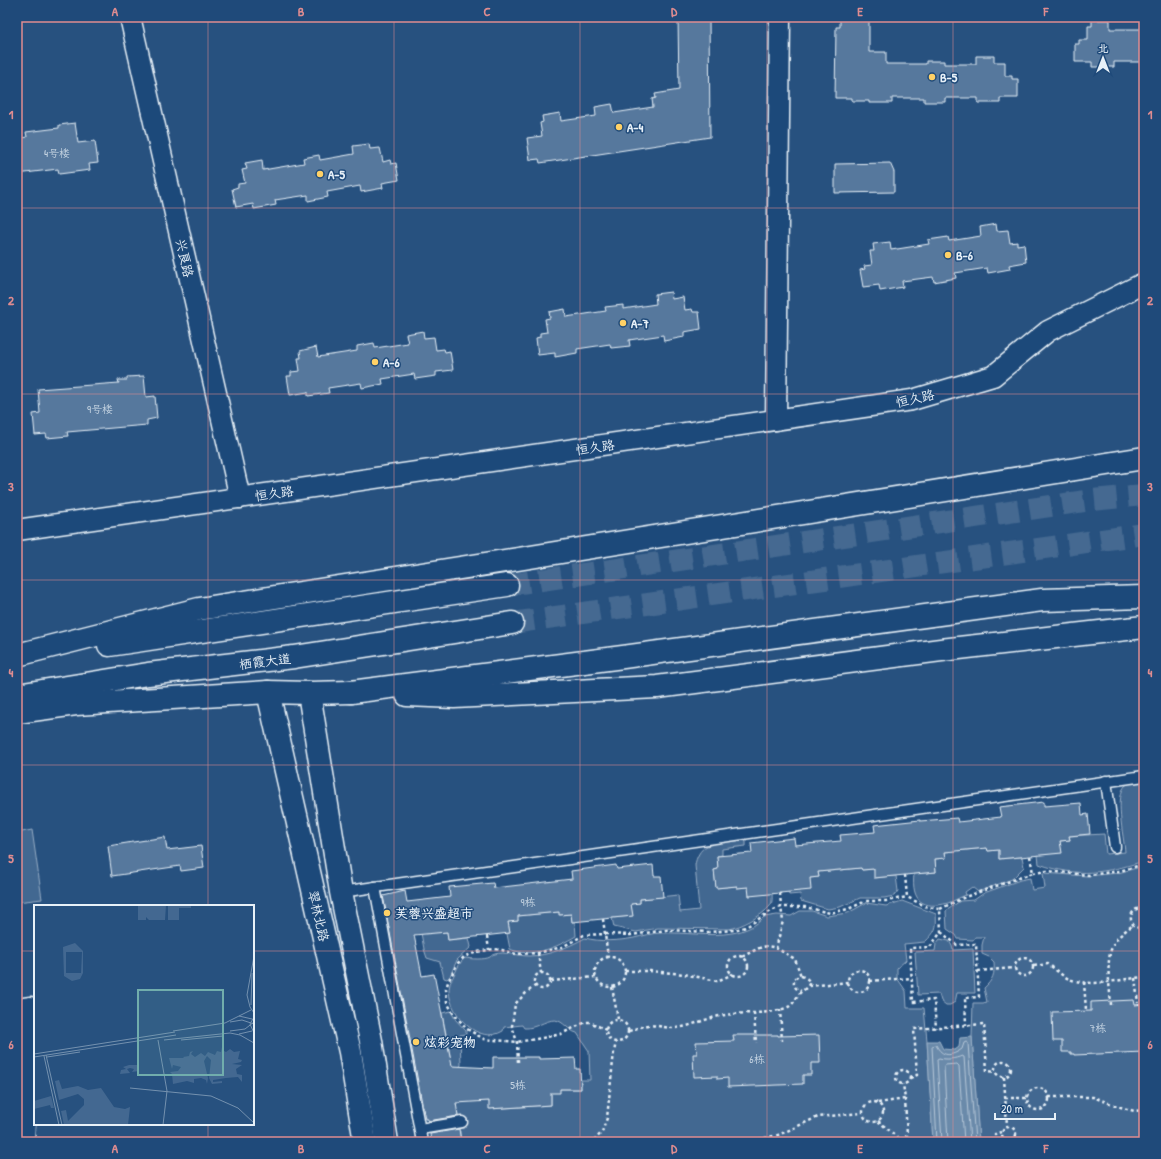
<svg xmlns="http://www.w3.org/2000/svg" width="1161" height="1159" font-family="'Patrick Hand','LXGW WenKai TC',sans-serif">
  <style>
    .green { fill: #436891; stroke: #96acc4 }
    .water { fill: #6b8aaa; stroke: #9db3c9 }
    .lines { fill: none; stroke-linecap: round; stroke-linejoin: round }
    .shore { stroke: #b6c8d9; stroke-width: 1 }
    .building { fill: #57789d; stroke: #e8f1f8 }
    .primary-tunnel { stroke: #446991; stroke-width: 22; stroke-dasharray: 22 11; stroke-linecap: butt }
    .service-casing { stroke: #e8f1f8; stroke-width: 13 }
    .minor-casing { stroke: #e8f1f8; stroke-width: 23 }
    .tertiary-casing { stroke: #e8f1f8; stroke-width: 25 }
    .secondary-casing { stroke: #e8f1f8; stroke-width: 25 }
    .primary-casing { stroke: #e8f1f8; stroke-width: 25 }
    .path { stroke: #e8f1f8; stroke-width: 2.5; stroke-dasharray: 3 3; stroke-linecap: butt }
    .service { stroke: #1f4a7a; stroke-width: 10 }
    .minor { stroke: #1f4a7a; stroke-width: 20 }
    .tertiary { stroke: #1f4a7a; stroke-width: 22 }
    .secondary { stroke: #1f4a7a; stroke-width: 22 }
    .primary { stroke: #1f4a7a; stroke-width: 22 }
    .grid { fill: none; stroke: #df8c90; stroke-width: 1; stroke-opacity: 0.55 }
    .poi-dot { fill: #ffd166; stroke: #1f4a7a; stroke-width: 1.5 }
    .labels { text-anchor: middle; stroke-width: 3; stroke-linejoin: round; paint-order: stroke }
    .number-label { font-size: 11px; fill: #c4d3e1 }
    .poi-label { font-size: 13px; font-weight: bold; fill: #e8f1f8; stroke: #1f4a7a; text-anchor: start }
    .street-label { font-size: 13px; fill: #e8f1f8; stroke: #1f4a7a }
    .inset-road { fill: none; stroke: #7491af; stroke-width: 1 }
    .view { fill: #71adac; fill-opacity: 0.15; stroke: #71adac; stroke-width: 2 }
    .inset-edge { fill: none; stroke: #e8f1f8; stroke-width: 2 }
    .neatline { fill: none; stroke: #df8c90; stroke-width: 1.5 }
    .grid-label { font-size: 13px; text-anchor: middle; font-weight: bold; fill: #df8c90 }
  </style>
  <rect width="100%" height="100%" fill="#27517f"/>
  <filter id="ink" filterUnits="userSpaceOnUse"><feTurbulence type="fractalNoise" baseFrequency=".025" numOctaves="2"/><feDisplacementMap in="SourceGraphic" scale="8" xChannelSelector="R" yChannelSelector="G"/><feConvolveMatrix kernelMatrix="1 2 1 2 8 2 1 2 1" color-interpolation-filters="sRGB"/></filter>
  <g filter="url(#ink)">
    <g class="green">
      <path d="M1144 781V806L1141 807 1144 826V861C1105 873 1078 878 1039 864L1038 855 1061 852 1060 841 1070 840 1069 836 1104 834 1106 854 1125 852C1124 837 1114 795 1126 785 1131 782 1138 782 1144 781Z"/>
      <path d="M32 830 42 899 17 902V833Z"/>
      <path d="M746 840V846L722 849V855L717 856 718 869 714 870 716 888 737 886V888L748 887 772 893C772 897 773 902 770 906 762 916 741 927 729 929L658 928 636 932 614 927 612 918 632 916 631 904 640 903V899L678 895 680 912 699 910 695 865C696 858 700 849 707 846 716 842 736 841 746 840Z"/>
      <path d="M987 848 988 851 999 850V859L1022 857 1024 867 1012 879 978 892 972 887 965 892 966 895C960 897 954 901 948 903 923 910 911 901 914 874L936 872 935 859 946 858 945 852Z"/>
      <path d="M1144 866V1142H979L972 1037 973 1003H983L987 1002 984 988C993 980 995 974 994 962L989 957 982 954V945L984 937H975L973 940 958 939 956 935 947 929 946 911 960 901 974 900 984 893 1020 880 1030 878 1032 890 1045 888 1043 873 1087 876 1118 873Z"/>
      <path d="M861 868 862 870 874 869 875 878 896 876 898 891 894 896 884 898H860L840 907 828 909 801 901 800 894 789 895 788 892 810 878 819 877 818 872Z"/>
      <path d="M902 901 936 914C937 929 936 931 925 942L904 944 906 960 897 968V978L906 991 907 1008H924L927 1041 933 1142H461L460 1131 432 1136 430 1118 453 1100 489 1101 490 1109 551 1105V1093L560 1089H581V1080H590L589 1051 577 1033C568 1031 564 1021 555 1020 545 1020 535 1029 524 1028L522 1025 504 1027 503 1031C478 1046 450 1014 449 991 449 984 452 979 455 973 458 967 460 962 465 958 471 959 485 960 490 957 493 955 491 955 495 954 503 951 519 956 529 956 549 956 568 947 585 938 599 942 619 941 634 938 643 936 652 933 661 933 685 932 709 937 732 933 745 931 756 926 764 917L777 915 791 916 800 911H812L827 916 848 913 866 903 886 906Z"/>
      <path d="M559 912 560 915 571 914 572 922H575L576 936C557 947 531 959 510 949L507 934 510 933 508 922 518 921 517 916Z"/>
      <path d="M447 932 448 940 469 938 471 947 457 960 450 976 447 979 444 978 440 962 427 958 424 949 421 933Z"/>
      <path d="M940 939 949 941 952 946 953 950 973 949 975 993H957L955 1002 950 1005H946L941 1001 939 994 918 995 915 952 935 951 936 944Z"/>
      <path d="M451 1011 455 1019 466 1031V1034L460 1035 461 1065 459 1068 455 1081 442 1013Z"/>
    </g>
    <path class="water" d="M972 1037 979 1142H933L927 1041H939L943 1049 955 1050 959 1047 960 1038Z"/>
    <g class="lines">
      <g class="shore">
        <path d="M937 1142 932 1046 936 1045C942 1057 951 1057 962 1049L964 1043 966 1042 968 1043 975 1142"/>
        <path d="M942 1142 937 1059 939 1058C947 1060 955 1059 962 1056L964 1057 970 1142"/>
        <path d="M948 1142 944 1067 945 1065 957 1064 959 1066 964 1142"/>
      </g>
    </g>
    <g class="building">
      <path d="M678 17H709L710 137 540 163 539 159 530 160 527 138 542 136 540 123 543 122 542 116 560 113 561 121 596 116 595 107 612 104 614 113 653 107 652 99 656 98 655 94 679 90Z"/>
      <path d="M840 17H869V52H886V64H926V61H944V64H976V56H994V62H1005V76H1012V79H1018V98H1000V103H978V98H945V102H924V98H892V103H869V101H852V98H835L836 27H840Z"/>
      <path d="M1092 20H1110V29H1144V62H1114V67H1092V62H1075V44H1079V40H1088V26H1092Z"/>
      <path d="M75 123 78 143 95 141 98 163 89 164 90 170 59 174 58 169 17 174V139L27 137 26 132 59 128V125Z"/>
      <path d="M369 144 370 149 380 148 383 162 390 160 391 164 396 163 399 180 382 183 383 188 361 192 360 186 327 192 328 197 308 201V195L275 200 276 205 254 209 253 204 236 207 232 189 238 187V184L245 183 242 170 247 169 245 163 262 160 263 170 304 163 303 158 319 155 320 160 354 154 353 146Z"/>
      <path d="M890 163 894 172V192L835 193V164Z"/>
      <path d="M996 224 997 231 1008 230 1010 243 1017 242V245L1024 244 1026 262 1009 265 1010 269 988 273 987 268 955 273 956 278 934 282 933 277 902 281 903 287 880 291 879 285 863 287 860 270 865 269 864 266 872 265 870 251H874L873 244 890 242 891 250 929 244 928 240 948 237 949 241 981 236 980 227Z"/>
      <path d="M671 292 672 299 683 297 685 310 692 309 693 312H699L701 329 684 332V337L664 341 663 335 629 340 630 346 611 348 610 344 577 349V353L555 357V353L538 355 536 338 540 337V333L547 332 545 319 550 318 549 312 565 309 566 317 606 311 605 307 623 305V309L656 304 655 294Z"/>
      <path d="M423 331 424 338 434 337 436 350 444 349 445 352 450 351 453 370 436 372V376L415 379 414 374 382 379 383 384 362 388 361 383 328 388 329 393 308 396V392L290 395 287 376H291V372L300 371 298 358H301L300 351 316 347 318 357 357 351V346L374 343 375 348 408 343 406 334Z"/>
      <path d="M144 376 146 397 155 396 157 418 147 420V425L67 432 68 436 47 438 46 434 35 435 33 414 40 413 38 389 119 383 118 380H127V377Z"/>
      <path d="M1044 802V806L1081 803 1082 815 1088 814 1090 834 1069 836 1070 840 1060 841 1062 853 999 859V850L988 851 987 848 945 852 946 858 935 859 936 872 874 878V869L862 870 861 868 818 872 819 877 810 878 811 890 749 896 748 887 737 888V886L716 888 714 870 718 869 717 856 752 853 751 843 794 838 795 845 841 841 840 835 875 832 874 825 920 820V821L957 818 958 822 1001 817 999 807Z"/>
      <path d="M165 837 167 850 201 846 204 868 181 871 180 866 112 876 108 846Z"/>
      <path d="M616 865 617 869 653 865 654 876H661L663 897 640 899V903L631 904 633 916 572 922 571 914 559 915V912L518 916V921L508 922 510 933 448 940 447 932 414 935 422 976 434 974 452 1066 493 1068V1057H539V1059L575 1058 576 1069H580L581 1089H560V1093H551V1105L489 1109V1101L456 1103 458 1116 428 1121V1119H425L383 896 405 891 407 902 450 897 449 887 493 883 494 888 572 879 571 871Z"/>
      <path d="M1134 1000 1135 1005 1144 1004V1052L1074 1055V1054H1071V1052H1062V1041H1053L1052 1012 1091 1011V1002Z"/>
      <path d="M733 1035H778V1036L819 1035 820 1063H811V1075H803V1084L728 1087V1078L717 1079V1076L694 1077 693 1054H697L696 1042 734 1041Z"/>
      <path d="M459 1129 461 1142H431L430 1134Z"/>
    </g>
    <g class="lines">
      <g class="primary-tunnel">
        <path d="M507 585 1092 500 1144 495"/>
        <path d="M512 623 1144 534"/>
      </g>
      <defs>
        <g id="service">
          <path d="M1106 781 1115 847"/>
          <path d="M375 887 422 1142"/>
          <path d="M341 892 1144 776"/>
          <path d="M420 1129 462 1122"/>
        </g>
        <g id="minor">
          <path d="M130 17 240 498"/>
          <path d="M776 420 780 17"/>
          <path d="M17 530 912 400 993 376 1048 331 1144 283"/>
          <path d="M17 1009 31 1007 24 1142"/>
        </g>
        <path id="tertiary" d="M17 712 76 704 268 692 309 693 351 692"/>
        <g id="secondary">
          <path d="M268 692 350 1052 365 1142"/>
          <path d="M309 693 341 892 371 1041 387 1142"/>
        </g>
        <g id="primary">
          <path d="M109 645 507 585"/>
          <path d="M17 655 199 609 518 559 1144 458"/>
          <path d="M351 692 623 657 1042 600 1144 597"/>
          <path d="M17 695 148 674 294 657 512 623"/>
          <path d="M407 695 454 697 657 687 941 650 1144 627"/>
        </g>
      </defs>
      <use href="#service" class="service-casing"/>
      <use href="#minor" class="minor-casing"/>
      <use href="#tertiary" class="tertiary-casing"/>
      <use href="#secondary" class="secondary-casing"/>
      <use href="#primary" class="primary-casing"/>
      <g class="path">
        <path d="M1033 873 1047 871 1089 875 1120 871 1144 864"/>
        <path d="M905 875 907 897 927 907 940 909 941 932 930 947 910 948 913 1002 934 1000 936 1028"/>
        <path d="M780 893 781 907H805L830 913 848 909 866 901H886L907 897"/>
        <path d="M1144 908C1127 906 1126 930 1144 928"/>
        <path d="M940 909 965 897 1033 873 1030 856"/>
        <path d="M603 919 608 957"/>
        <path d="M941 932 957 945 976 944 979 997 965 998 966 1025"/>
        <path d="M487 936 489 950"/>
        <path d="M538 953 541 973"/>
        <circle cx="738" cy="966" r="10"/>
        <circle cx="610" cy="972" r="15"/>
        <path d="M742 957C770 941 769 944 795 959L801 976"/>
        <circle cx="1024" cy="967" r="9"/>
        <path d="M1034 966 1048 964C1055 969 1062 976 1069 979 1094 988 1119 979 1144 977"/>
        <circle cx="859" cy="981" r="11"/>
        <path d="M625 971H650L684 974 717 981 733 974"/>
        <path d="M978 971 1015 968"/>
        <circle cx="542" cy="981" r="8"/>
        <path d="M1135 978 1138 1003"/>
        <path d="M551 981 596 977"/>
        <path d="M870 981 912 978"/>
        <path d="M1084 982 1086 1010"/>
        <path d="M809 986 848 982"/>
        <path d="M612 987 618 1019"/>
        <path d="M1111 1005C1110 989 1105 960 1113 945 1117 937 1126 930 1133 925"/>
        <path d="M780 1009 782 1041"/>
        <path d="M754 1013 756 1043"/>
        <circle cx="617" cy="1031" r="11"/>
        <path d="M606 1030 590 1022H586L561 1034 542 1038 517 1042 484 1039 467 1029 453 1013 447 1002 446 989 448 982 458 963 464 957 477 952 494 949 502 950 516 954 538 953 562 947 584 935 605 934 631 935 667 930 709 932 734 930 746 927 771 911 781 907 783 921 776 948"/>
        <path d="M629 1031C635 1029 642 1026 649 1025 657 1025 665 1028 673 1028 687 1028 699 1021 712 1018 731 1012 750 1014 769 1012 775 1011 785 1009 790 1006 793 1004 797 997 799 994 802 990 817 983 804 977 795 972 788 987 801 991"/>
        <circle cx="1003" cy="1069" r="8"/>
        <path d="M518 1062 517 1042 512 1026 515 1004 526 993 535 986"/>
        <circle cx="903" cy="1077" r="7"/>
        <path d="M1004 1077 1007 1126"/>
        <path d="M910 1078 917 1075 914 1029 984 1024 987 1071 996 1072"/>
        <circle cx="1038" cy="1099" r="11"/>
        <path d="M1049 1097H1093L1117 1106 1134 1111 1144 1110"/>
        <path d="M1005 1098H1027"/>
        <path d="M905 1099 907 1136"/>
        <circle cx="873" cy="1112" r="10"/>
        <path d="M878 1103 905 1099 903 1084"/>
        <path d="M878 1121 902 1141"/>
        <circle cx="1009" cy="1134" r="7"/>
        <path d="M913 1140H922V1142"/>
        <path d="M594 1141 602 1132 607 1118 614 1052 616 1042"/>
        <path d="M583 1142 589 1140 595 1142"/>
        <path d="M747 1142 778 1135 818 1117 862 1113"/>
        <path d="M902 1142 904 1138 907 1136 910 1137 913 1142"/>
        <path d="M996 1142 995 1134 1001 1132"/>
      </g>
      <use href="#service" class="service"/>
      <use href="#minor" class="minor"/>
      <use href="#tertiary" class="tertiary"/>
      <use href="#secondary" class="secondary"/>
      <use href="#primary" class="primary"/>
    </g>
  </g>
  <path class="grid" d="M208 17V906M394 17V1142M580 17V1142M767 17V1142M953 17V1142M17 208H1144M17 394H1144M17 580H1144M17 765H1144M17 951H35M253 951H1144M208 1124V1142"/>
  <g class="poi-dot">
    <circle cx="932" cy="77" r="4"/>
    <circle cx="619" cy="127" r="4"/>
    <circle cx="320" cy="174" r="4"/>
    <circle cx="948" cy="255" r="4"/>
    <circle cx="623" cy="323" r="4"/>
    <circle cx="375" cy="362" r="4"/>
    <circle cx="387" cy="913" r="4"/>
    <circle cx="416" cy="1042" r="4"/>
  </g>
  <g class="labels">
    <g class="number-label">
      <text x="57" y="157">4号楼</text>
      <text x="100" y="413">9号楼</text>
      <text x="528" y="906">9栋</text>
      <text x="1098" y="1032">7栋</text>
      <text x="757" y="1063">6栋</text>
      <text x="518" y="1089">5栋</text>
    </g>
    <g class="poi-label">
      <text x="940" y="82">B-5</text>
      <text x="627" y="132">A-4</text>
      <text x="328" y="179">A-5</text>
      <text x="956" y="260">B-6</text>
      <text x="631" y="328">A-7</text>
      <text x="383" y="367">A-6</text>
      <text x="395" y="918">芙蓉兴盛超市</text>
      <text x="424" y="1047">炫彩宠物</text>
    </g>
    <g class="street-label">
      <text transform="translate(185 258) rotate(77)" y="5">兴良路</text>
      <text transform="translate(915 398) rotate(-13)" y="5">恒久路</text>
      <text transform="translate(595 447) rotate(-8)" y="5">恒久路</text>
      <text transform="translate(274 493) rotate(-8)" y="5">恒久路</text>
      <text transform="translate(265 661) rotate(-7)" y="5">栖霞大道</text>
      <text transform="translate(319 916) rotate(77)" y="5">翠林北路</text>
    </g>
  </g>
  <g transform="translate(34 905)">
    <rect width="220" height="220" fill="#27517f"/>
    <path d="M104 0H132L131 15H115L112 12V15H104ZM134 0H157V3H145V15H134ZM41 38 49 46V68L46 74 38 76 30 71 29 42ZM32 47H48L47 68H32ZM188 142V145L192 147 196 144 200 147 206 146 204 154 208 155 207 157 198 159 208 160 202 164 203 169 208 170V177L204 172 192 173 179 175V177L188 176V178L178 179 175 173 177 155 173 151 170 156 174 173 173 179 172 175 167 173 160 174V178L153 176 139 179 138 169 136 167 144 166 147 162 139 160 138 164 135 153H150L149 152 155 151 156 147 159 146 157 149 161 152 167 148 171 151 174 147 181 150 183 146 187 147ZM95 160H105V166L98 167 100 164 96 163 93 164 96 168 86 169 87 165 92 164 89 162ZM25 175 28 184 44 181 54 185 67 183 80 202 91 204 96 202 94 220H30L27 206 32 205 34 216 50 200V194L44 189 25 195 21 176ZM17 191 20 203H17L16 200 0 204V196Z" fill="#436891" fill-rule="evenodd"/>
    <path class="inset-road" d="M220 51 213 90 216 102 220 108M217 100 218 68M205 111 218 114M220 112 216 119 220 128M196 117 208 115 220 119M139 126 191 118 217 105M196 126 211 124 220 117M205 129 218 126M124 135 133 186 129 220M130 135 196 128 206 130 220 138M147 135 189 131M0 149 141 127M12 150 28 220M10 151 25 220M0 152 142 130M13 152 46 147M96 183 177 191 204 203 220 218"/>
    <path class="view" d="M104 85H189V170H104Z"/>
    <rect width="220" height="220" class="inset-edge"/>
  </g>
  <rect width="1161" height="1159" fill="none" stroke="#1f4a7a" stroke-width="44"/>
  <g transform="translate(1103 58)" stroke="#1f4a7a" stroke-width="3" paint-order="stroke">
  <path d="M0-3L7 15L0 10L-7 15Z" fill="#e8f1f8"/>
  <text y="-6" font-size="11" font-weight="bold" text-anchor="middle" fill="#e8f1f8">北</text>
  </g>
  <path d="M995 1113v6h60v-6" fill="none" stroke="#e8f1f8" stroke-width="2"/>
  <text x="1001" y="1113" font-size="12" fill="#e8f1f8" stroke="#1f4a7a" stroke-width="3" paint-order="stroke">20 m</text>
  <rect x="22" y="22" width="1117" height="1115" class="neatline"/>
  <g class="grid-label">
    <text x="115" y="16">A</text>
    <text x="301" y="16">B</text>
    <text x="487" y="16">C</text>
    <text x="674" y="16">D</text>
    <text x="860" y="16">E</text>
    <text x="1046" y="16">F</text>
    <text x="11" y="119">1</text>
    <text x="1150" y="119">1</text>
    <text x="11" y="305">2</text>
    <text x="1150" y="305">2</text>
    <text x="11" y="491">3</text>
    <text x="1150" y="491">3</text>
    <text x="11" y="677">4</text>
    <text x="1150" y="677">4</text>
    <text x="11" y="863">5</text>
    <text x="1150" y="863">5</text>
    <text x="11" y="1049">6</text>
    <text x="1150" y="1049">6</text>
    <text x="115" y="1153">A</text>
    <text x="301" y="1153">B</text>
    <text x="487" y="1153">C</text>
    <text x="674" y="1153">D</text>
    <text x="860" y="1153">E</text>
    <text x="1046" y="1153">F</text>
  </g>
</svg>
